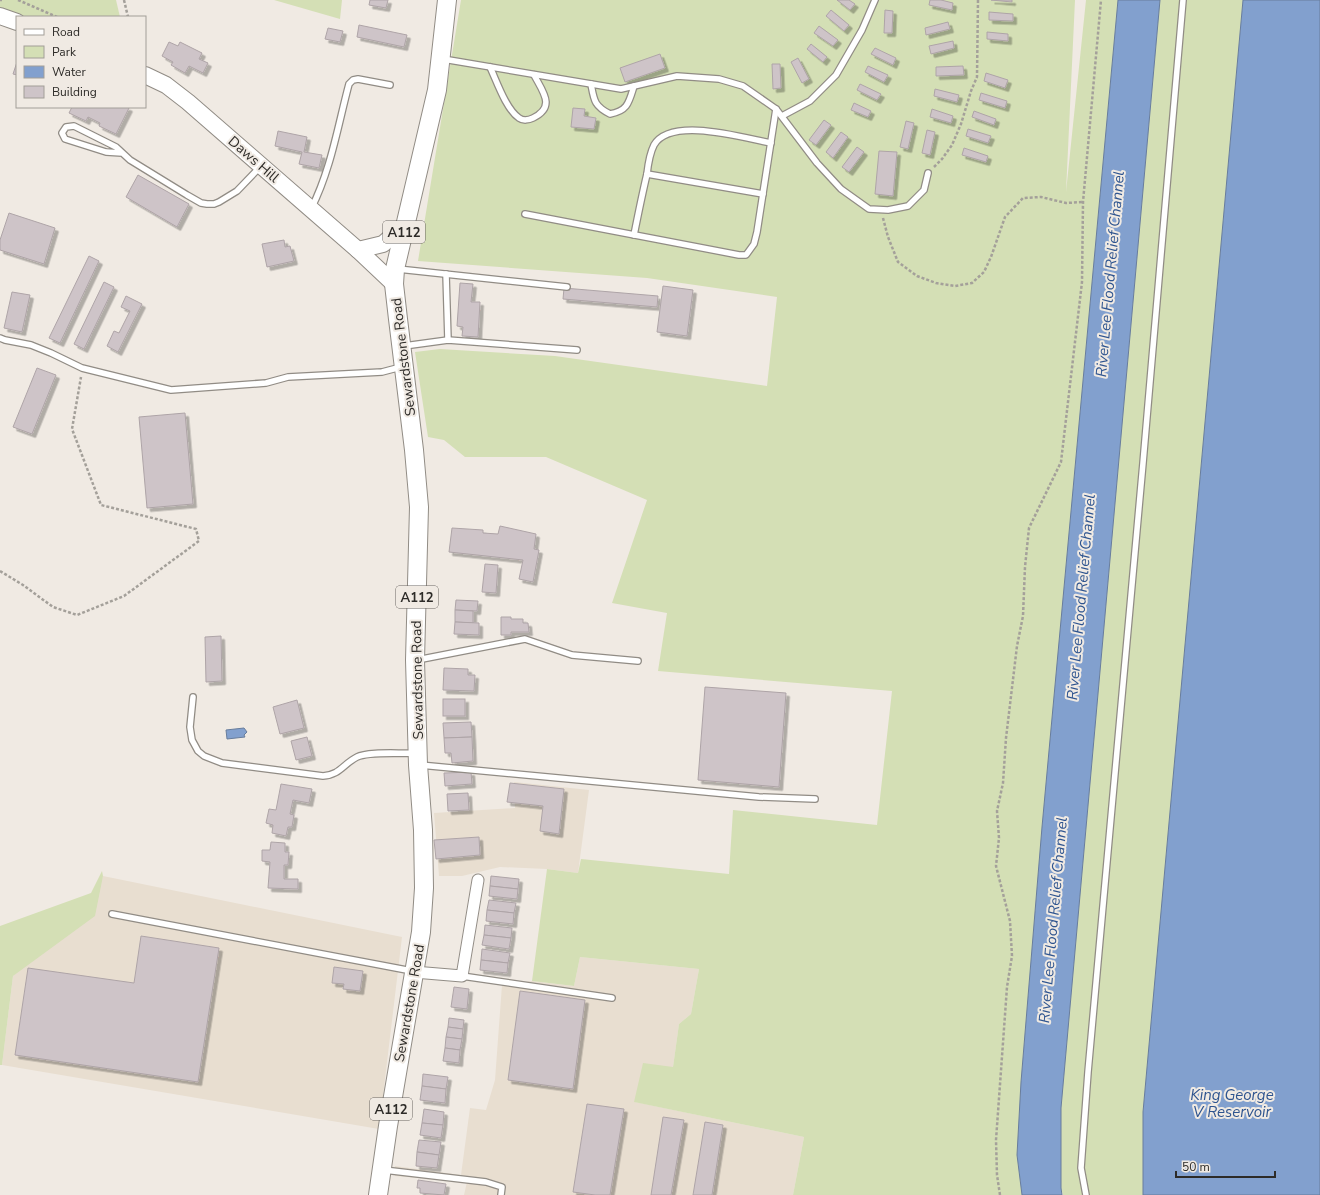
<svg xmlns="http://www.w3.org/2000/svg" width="1320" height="1195" font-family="'Nunito Sans',sans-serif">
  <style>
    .built { fill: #e8ded0 }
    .green { fill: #d4dfb5 }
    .water { fill: #82a0ce; stroke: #687d9c }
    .building { fill: #cec4c8; stroke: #aea4a7; filter: url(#shadow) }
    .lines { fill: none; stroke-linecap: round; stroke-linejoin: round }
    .lane-casing { stroke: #918c85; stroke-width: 8 }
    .street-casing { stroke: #918c85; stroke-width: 13 }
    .secondary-casing { stroke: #918c85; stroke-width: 18 }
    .primary-casing { stroke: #918c85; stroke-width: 20 }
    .path { stroke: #a4a09a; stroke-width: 2.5; stroke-dasharray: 3 2; stroke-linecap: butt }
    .lane { stroke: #fff; stroke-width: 5.5 }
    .street { stroke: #fff; stroke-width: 11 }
    .secondary { stroke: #fff; stroke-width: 16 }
    .primary { stroke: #fff; stroke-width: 18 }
    .labels { text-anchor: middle; stroke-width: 4; stroke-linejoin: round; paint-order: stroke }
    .shield { fill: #f0eae3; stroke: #686460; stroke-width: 1 }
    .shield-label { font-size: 13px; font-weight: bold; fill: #2d2b28 }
    .street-label { font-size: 14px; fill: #2d2b28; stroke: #f0eae3 }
    .water-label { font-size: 15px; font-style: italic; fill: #2e548f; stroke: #f0eae3 }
  </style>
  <defs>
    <filter id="shadow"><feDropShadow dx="3.5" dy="3.5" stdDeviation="0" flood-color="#0004"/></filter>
  </defs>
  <rect width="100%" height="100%" fill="#f0eae3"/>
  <g class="built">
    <path d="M514 782 589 790 578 873 547 869 500 867 462 876H439L434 813 515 808Z"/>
    <path d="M103 876 402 937 379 1129 2 1065 13 976 93 904Z"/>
    <path d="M580 957 699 969 691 1014 679 1024 673 1067 635 1102 804 1137 793 1195H464L467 1182 395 1176V1166L461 1175 470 1108 486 1110 495 1080 502 985 532 981 574 986Z"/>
  </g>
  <g class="green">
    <path d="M0 0H116L120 17H27L0 11Z"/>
    <path d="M274 0H342L340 19Z"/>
    <path d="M461 0H1075L1066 192 1086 0H1118L1042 827 1021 1082 1017 1155 1022 1195H793L804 1137 634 1102 643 1063 673 1067 679 1024 691 1014 699 969 580 957 574 986 532 981 547 869 578 873 581 859 729 874 733 810 877 825 892 691 658 671 667 613 612 603 647 500 546 457H465L444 440 428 437 415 352 440 349 555 356 767 386 777 297 647 278 418 261Z"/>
    <path d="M1160 0H1243L1143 1112V1195H1063L1061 1188V1108Z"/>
    <path d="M102 871 103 876 95 916 13 976 2 1065H0V926L91 893Z"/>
  </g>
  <g class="water">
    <path d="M1118 0H1160L1061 1108V1188L1062 1195H1022L1017 1155 1021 1082 1042 827Z"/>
    <path d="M1243 0H1320V1195H1143V1112Z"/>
    <path d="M244 728 247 732 244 735 245 737 227 739 226 730Z"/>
  </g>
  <g class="building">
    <path d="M370 0H388L386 8 369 5Z"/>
    <path d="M837 0H849L855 4 850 10Z"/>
    <path d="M930 0H941L953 3 952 10 929 5Z"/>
    <path d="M991 0H1012V2Z"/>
    <path d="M831 10 849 25 844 31 826 16Z"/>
    <path d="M885 10 893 11 892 33H884Z"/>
    <path d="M989 12 1013 14V21L989 20Z"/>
    <path d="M948 22 950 29 926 35 925 28Z"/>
    <path d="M359 25 407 35 404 47 357 37Z"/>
    <path d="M819 26 838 40 833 46 814 33Z"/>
    <path d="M328 28 343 31 340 42 325 39Z"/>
    <path d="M987 32 1008 34V41L987 39Z"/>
    <path d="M953 41 954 48 931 54 929 46Z"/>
    <path d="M169 42 178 46 180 42 202 53 199 59 208 63 203 73 189 66 185 73 171 65 173 62 162 56Z"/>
    <path d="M811 44 827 57 823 62 807 49Z"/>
    <path d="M875 48 896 58 893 65 871 54Z"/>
    <path d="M660 54 665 68 625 82 620 68Z"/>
    <path d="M798 58 809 79 802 83 791 62Z"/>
    <path d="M17 62V75L13 74Z"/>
    <path d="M772 64H780L781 88 773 89Z"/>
    <path d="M868 66 888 75 884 82 865 72Z"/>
    <path d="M963 66 964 75 936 76V67Z"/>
    <path d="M986 73 1008 80 1005 88 984 81Z"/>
    <path d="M860 84 881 94 877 100 857 90Z"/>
    <path d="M935 89 959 95 957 102 934 96Z"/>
    <path d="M981 93 1007 101 1005 108 979 100Z"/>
    <path d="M854 103 871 111 868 117 851 110Z"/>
    <path d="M72 107H127L129 108 116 134 99 126 100 123 88 117 86 121 69 113Z"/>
    <path d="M573 108 585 109 584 116 596 118 594 129 571 127Z"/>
    <path d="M932 109 953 116 951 123 930 117Z"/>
    <path d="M974 111 996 119 994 125 972 117Z"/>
    <path d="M824 120 831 125 816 145 809 140Z"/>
    <path d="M906 121 914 123 908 149 900 147Z"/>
    <path d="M968 129 991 136 988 143 966 136Z"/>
    <path d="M927 130 935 132 930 155 922 153Z"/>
    <path d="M278 131 307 137 304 152 322 155 319 168 299 164 302 152 275 146Z"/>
    <path d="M841 132 848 137 833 158 826 152Z"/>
    <path d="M857 147 864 152 849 172 842 167Z"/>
    <path d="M964 148 988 156 986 162 962 155Z"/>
    <path d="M879 151 897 152 893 196 875 194Z"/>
    <path d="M138 175 189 204 177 227 126 197Z"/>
    <path d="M9 213 55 228 44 264 0 250V240Z"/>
    <path d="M284 240 285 247 290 246 294 261 267 267 262 244Z"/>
    <path d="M89 256 99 261 60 343 49 338Z"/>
    <path d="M104 282 114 287 84 349 74 344Z"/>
    <path d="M460 283 473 284 471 302H480L478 337 462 336 463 327 457 326Z"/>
    <path d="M663 286 693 290 687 336 657 332Z"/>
    <path d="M564 288 658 296 657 307 563 299Z"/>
    <path d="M12 292 30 295 22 332 4 328Z"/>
    <path d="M126 296 142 304 118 352 107 346 114 331 119 333 130 311 121 307Z"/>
    <path d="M37 368 56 375 32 434 13 427Z"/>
    <path d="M185 413 193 504 147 508 139 417Z"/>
    <path d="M500 526 536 534 534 549 539 550 533 582 519 579 523 560 449 552 452 528 483 530V533L498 534Z"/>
    <path d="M485 564 498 565 496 593 482 592Z"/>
    <path d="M456 600 478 601 477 611 455 610Z"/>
    <path d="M455 610 473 611V623L455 622Z"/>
    <path d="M501 617H511V619H523V623H528L529 632H511V635H501Z"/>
    <path d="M455 622 479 623V635L454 634Z"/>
    <path d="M221 636 222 681 206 682 205 637Z"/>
    <path d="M444 668 468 669V675H475L474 691 443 690Z"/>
    <path d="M705 687 786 693 779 787 698 780Z"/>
    <rect x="443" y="699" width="22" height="17"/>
    <path d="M297 700 304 728 280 734 273 707Z"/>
    <path d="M471 722 472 737 444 738 443 723Z"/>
    <path d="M307 737 312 756 296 760 291 741Z"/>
    <path d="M472 737 473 761 452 763 451 753H445L444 738Z"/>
    <path d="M471 772 472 784 445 786 444 773Z"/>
    <path d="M510 783 564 789 559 834 540 831 543 806 507 802Z"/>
    <path d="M281 784 312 789 309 803 293 800 290 814 294 815 292 827H288L286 836 272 833 273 825 266 823 269 809 276 810Z"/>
    <path d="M468 793 469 810 448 811 447 794Z"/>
    <path d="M479 837 480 855 436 859 434 840Z"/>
    <path d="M271 842 285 843V852H289L288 865H284V879H298V889L268 888 270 862 262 861V850H270Z"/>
    <path d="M491 876 519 879 518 889 490 886Z"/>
    <path d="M490 886 518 889 517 899 489 896Z"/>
    <path d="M489 900 516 903 514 913 487 910Z"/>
    <path d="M487 910 514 913 513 924 486 921Z"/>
    <path d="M485 925 512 928 511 938 484 935Z"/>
    <path d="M484 935 511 938 509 949 482 945Z"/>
    <path d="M141 936 219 948 198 1082 15 1055 28 968 134 983Z"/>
    <path d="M482 949 510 953 508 963 481 960Z"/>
    <path d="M481 960 508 963 507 973 480 970Z"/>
    <path d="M334 967 363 971 360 991 343 989 344 984 332 983Z"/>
    <path d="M454 987 469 989 467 1009 451 1007Z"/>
    <path d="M520 991 585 1000 573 1089 508 1080Z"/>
    <path d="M449 1018 464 1020 463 1029 448 1027Z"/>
    <path d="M448 1027 463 1029 462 1039 446 1037Z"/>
    <path d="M446 1037 462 1039 460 1050 445 1048Z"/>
    <path d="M445 1048 460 1050 459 1063 443 1061Z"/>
    <path d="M423 1074 448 1077 446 1089 422 1086Z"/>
    <path d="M422 1086 446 1089 445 1103 420 1100Z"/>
    <path d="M587 1104 624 1109 610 1195H595L573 1192Z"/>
    <path d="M424 1109 444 1112 443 1125 422 1123Z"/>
    <path d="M663 1117 684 1120 671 1195H651Z"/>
    <path d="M705 1122 723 1125 712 1195H693Z"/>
    <path d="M422 1123 443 1125 441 1138 420 1135Z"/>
    <path d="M419 1140 441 1142 439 1155 417 1152Z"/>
    <path d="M417 1152 439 1155 437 1168 416 1166Z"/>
    <path d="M418 1180 446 1184 444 1195 420 1193V1188H417Z"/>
  </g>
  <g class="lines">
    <defs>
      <g id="lane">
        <path d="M443 59 621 89 677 76 719 79 743 86 776 109 817 163 841 189 869 209 888 210 908 206 924 190 928 173"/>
        <path d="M490 67C497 82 506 109 519 118 523 121 529 120 533 118 556 107 543 92 534 75"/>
        <path d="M591 84C594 100 594 106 610 114 628 111 629 102 634 86"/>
        <path d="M782 116 810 101 836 75 862 30 875 0"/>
        <path d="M122 153 106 152 65 139 62 133 66 127 74 126 116 147 130 160 187 195 201 203 207 204H214L219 202 237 191 260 167"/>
        <path d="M647 174 763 194"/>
        <path d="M311 209C331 170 338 125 349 84L353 80 358 79 390 85"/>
        <path d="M525 214 739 255H746L754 244 757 232 776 109"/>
        <path d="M634 235C638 215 642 195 647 174 648 165 650 153 654 145 671 116 744 138 771 143"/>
        <path d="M398 269 567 287"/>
        <path d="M446 274 448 340"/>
        <path d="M0 338 5 340 31 345 51 353 82 368 171 390 266 383 288 377 382 372 401 367"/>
        <path d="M404 346 448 340 577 350"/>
        <path d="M417 660 525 639 572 655 638 661"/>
        <path d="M193 697 190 727 192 740 198 751 204 756 222 763 323 776C340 775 343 764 357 757 368 751 402 754 415 753"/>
        <path d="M420 765 759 797 815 799"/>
        <path d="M112 914 412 971"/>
        <path d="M462 976 612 998"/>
        <path d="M384 1170 486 1182 502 1187 501 1195"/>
        <path d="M1086 1195 1081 1168 1088 1072 1143 463 1183 0"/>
      </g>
      <path id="street" d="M414 972 462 976 478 880"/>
      <g id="secondary">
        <path d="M0 16 17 22"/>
        <path d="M145 75 166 85 188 102 358 250 394 284"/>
        <path d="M358 250 383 244 406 224"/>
      </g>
      <path id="primary" d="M378 1195 388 1126 421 932 424 888 423 830 418 765 415 660 419 507 414 450 398 319 394 284 395 269 437 90 447 0"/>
    </defs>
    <use href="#lane" class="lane-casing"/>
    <use href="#street" class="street-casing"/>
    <use href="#secondary" class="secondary-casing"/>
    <use href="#primary" class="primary-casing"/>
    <g class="path">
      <path d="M0 0H2"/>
      <path d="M18 0 57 17"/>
      <path d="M124 0 128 17"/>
      <path d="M934 167 942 159 952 145 961 124 971 91 977 77 978 0"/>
      <path d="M883 218 888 237 898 262 917 276 936 283 955 286 972 283 984 272 991 257 1005 217 1023 198 1041 197 1066 203 1083 202"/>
      <path d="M0 571 23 585 53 607 77 615 124 596 199 541 196 529 101 505 72 429 81 377"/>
      <path d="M1000 1195 997 1175 996 1140 1007 987 1012 956 1010 921 996 866 999 838 997 811 1003 783 1006 738 1017 646 1023 616 1025 567 1029 528 1061 462 1082 282 1083 202 1101 0"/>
    </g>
    <use href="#lane" class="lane"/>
    <use href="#street" class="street"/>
    <use href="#secondary" class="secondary"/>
    <use href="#primary" class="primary"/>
  </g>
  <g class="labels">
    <g class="shield">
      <rect x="383" y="221" width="42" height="22" rx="3"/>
      <rect x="396" y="586" width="42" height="22" rx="3"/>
      <rect x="370" y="1098" width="42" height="22" rx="3"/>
    </g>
    <g class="shield-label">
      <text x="404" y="237">A112</text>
      <text x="417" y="602">A112</text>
      <text x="391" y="1114">A112</text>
    </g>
    <g class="street-label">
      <text transform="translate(254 159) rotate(41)" y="5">Daws Hill</text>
      <text transform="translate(403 357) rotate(-97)" y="5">Sewardstone Road</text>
      <text transform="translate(417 680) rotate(-91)" y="5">Sewardstone Road</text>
      <text transform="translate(409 1003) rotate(-80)" y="5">Sewardstone Road</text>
    </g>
    <g class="water-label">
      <text transform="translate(1110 274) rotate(-85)" y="5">River Lee Flood Relief Channel</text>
      <text transform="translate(1081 597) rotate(-85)" y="5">River Lee Flood Relief Channel</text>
      <text transform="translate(1053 920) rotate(-85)" y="5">River Lee Flood Relief Channel</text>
      <text x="1232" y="1100">King George<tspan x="1232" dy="17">V Reservoir</tspan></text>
    </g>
  </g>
  <rect x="16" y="16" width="130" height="92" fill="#f0eae3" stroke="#a29e98"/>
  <rect x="24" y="29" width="20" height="6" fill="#ffffff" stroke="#a29e98"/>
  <text x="52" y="36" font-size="12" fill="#2d2b28">Road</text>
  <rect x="24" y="46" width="20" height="12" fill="#d4dfb5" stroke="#a29e98"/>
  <text x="52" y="56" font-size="12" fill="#2d2b28">Park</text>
  <rect x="24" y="66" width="20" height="12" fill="#82a0ce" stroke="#a29e98"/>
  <text x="52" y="76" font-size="12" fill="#2d2b28">Water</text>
  <rect x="24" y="86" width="20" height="12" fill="#cec4c8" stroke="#a29e98"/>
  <text x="52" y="96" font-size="12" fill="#2d2b28">Building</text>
  <path d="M1176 1171v6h99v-6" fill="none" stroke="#2d2b28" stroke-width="2"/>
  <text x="1182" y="1171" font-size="12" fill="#2d2b28" stroke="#f0eae3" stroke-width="3" paint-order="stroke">50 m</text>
</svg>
